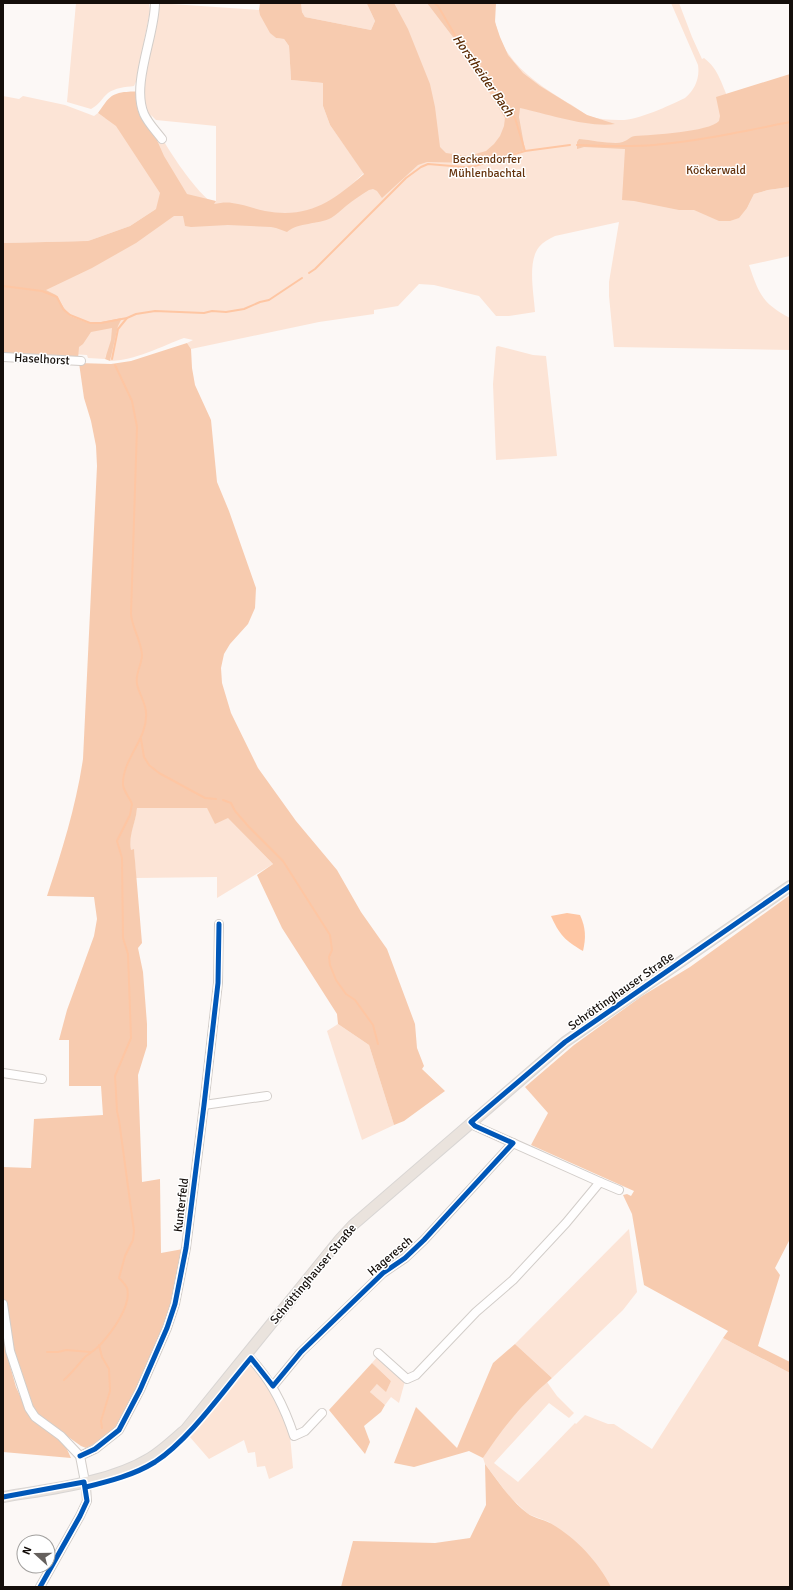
<svg xmlns="http://www.w3.org/2000/svg" width="793" height="1590" font-family="Signika,sans-serif">
  <style>
    .green { fill: #fce4d6; fill-rule: evenodd }
    .forest { fill: #f7cbaf }
    .water { fill: #fec6a3 }
    .lines { fill: none; stroke-linecap: round; stroke-linejoin: round }
    .stream { stroke: #fec6a3; stroke-width: 2 }
    .minor-casing { stroke: #d2cdc9; stroke-width: 10 }
    .major-casing { stroke: #d9d6d4; stroke-width: 12 }
    .minor { stroke: #fffefe; stroke-width: 8 }
    .major { stroke: #eae3dd; stroke-width: 10 }
    .cycleway-casing { stroke: #fff; stroke-width: 8 }
    .cycleway { stroke: #0057b8; stroke-width: 5 }
    .labels { text-anchor: middle; stroke-width: 3; stroke-linejoin: round; paint-order: stroke }
    .park-label { font-size: 12px; fill: #64330e; stroke: #fff }
    .street-label { font-size: 12px; fill: #140e0a; stroke: #fff }
    .water-label { font-size: 13px; font-style: italic; fill: #5b2b04; stroke: #fff }
  </style>
  <rect width="100%" height="100%" fill="#fcf8f6"/>
  <g class="green">
    <path d="M76 3H149L150 11 136 82 134 86C125 87 115 88 108 93 102 98 99 105 91 109L67 102Z"/>
    <path d="M157 3 259 10 271 33 276 38 284 39 289 46 291 80 323 83V106L330 125 364 173 353 183 364 175 380 37 375 3H496C493 12 495 21 497 30 507 65 539 85 568 103 575 106 582 113 589 116 598 119 609 120 619 120 637 121 668 106 685 98 695 90 700 78 698 65L671 3H679L692 37 702 59 704 58C719 69 722 86 730 102 744 131 758 159 772 188L752 194 747 208 754 194 768 190 790 187V256L749 265C759 294 762 303 790 318V350L614 347 609 296V282L619 222 555 236C549 239 543 242 539 247 527 262 534 294 535 312L509 316H496L479 296 434 285 419 284 398 306 374 310V314L319 322 191 349 187 343 193 340 184 338C162 346 134 361 110 361L111 356 106 355 105 359 88 358 87 355 23 351 3 248 99 240 143 226 156 209 130 226 88 241 3 243V96L19 99 23 96 65 105 94 116 98 113 105 118 137 101 145 100 143 73ZM151 115 156 120 216 126V201L214 203C197 196 156 133 151 115Z"/>
    <path d="M361 3 367 4 375 21 371 30 305 17 302 12 301 4Z"/>
    <path d="M498 346 533 355 546 356 557 456 496 460 493 384 496 347Z"/>
    <path d="M137 808H207L228 817 273 864 217 898V877L136 878 134 850 131 851C127 835 136 823 137 808Z"/>
    <path d="M338 1024 369 1045 394 1125 362 1140 327 1031Z"/>
    <path d="M629 1229 637 1292 623 1310 552 1378 515 1344Z"/>
    <path d="M723 1338 790 1373V1587H611L549 1522 528 1514 509 1496 485 1464 483 1458 496 1437 520 1407 547 1382 557 1396 574 1413 569 1418 549 1403 494 1463 518 1482 575 1423 576 1424 585 1415 608 1424H614L652 1449Z"/>
    <path d="M378 1356 405 1381 399 1403 391 1397 385 1405 370 1392 377 1384 391 1381 372 1363Z"/>
    <path d="M250 1362 270 1388 276 1399 290 1436 293 1468 269 1479 265 1466 257 1467 255 1452 248 1453 244 1440 209 1459 189 1436Z"/>
  </g>
  <g class="forest">
    <path d="M260 3H301L302 12 305 17 371 30 375 21 367 4 361 3H394L408 29 430 84 435 107 440 147 446 153 468 156 486 151 494 144 500 136 504 126 505 118 466 54 427 3H496L495 22 500 37 508 55 523 73 540 86 587 115 615 124C589 128 547 114 520 108L519 117 525 150 493 160 476 163 427 162 418 165 382 198 377 191 373 189 369 190C361 195 353 200 346 206 341 210 336 215 331 218 317 225 299 222 287 232L276 228 271 227 228 225 191 227 185 226 183 216H174L136 243 92 268 46 290 56 295 64 308 70 316 91 324 122 318 118 326 110 361 105 359 111 340 112 328 91 332 83 344 79 347 78 359 3 355V243L88 241 130 226 156 209 160 193 116 126 98 113C107 101 109 94 124 92 129 92 133 91 137 92L147 125 156 138 164 156 187 194 216 201 214 204C220 203 226 202 232 203 243 204 254 209 265 211 309 219 333 201 364 174L330 125 323 106V83L291 80 289 46 284 39 276 38 270 33 260 15 259 10Z"/>
    <path d="M790 74V187L768 190 754 194 747 208 739 218 730 221H719L694 210H679L634 201 622 200 625 149 584 147 577 149V142L579 139C591 140 604 143 616 143 627 143 628 137 635 136 651 135 709 132 719 121L720 116 716 97Z"/>
    <path d="M187 343 191 349 192 368 195 385 211 420 217 482 229 511 256 588 255 608 248 624 230 644 224 654 221 668 222 683 231 713 258 768 296 821 337 870 361 912 387 949 415 1024 417 1048 424 1066 422 1069 445 1091 404 1121 394 1125 369 1045 338 1024 337 1014 282 928 257 875 273 864 228 818 215 824 207 808H137C136 823 128 835 131 850L134 849 142 943 138 948 143 972 147 1024V1046L138 1075 142 1182 160 1179 161 1253 183 1249 172 1303 164 1327 130 1405 117 1429 107 1438 86 1448 81 1446 36 1414 30 1406 9 1335 3 1295V1167L31 1168 34 1119 103 1115 101 1086H69V1040H59L67 1010 94 936 97 919 94 897 47 896C62 851 76 806 83 759L97 466 96 446 91 421 84 398 79 363 111 364 131 361Z"/>
    <path d="M790 895V1239L775 1268 780 1275 758 1346 790 1362V1373L723 1338 728 1331 644 1285 632 1214 623 1195 627 1194 631 1196 634 1191 531 1145 548 1113 525 1087 574 1045 642 996 690 967Z"/>
    <path d="M3 1335 6 1351 16 1387 29 1415 58 1437 66 1447 71 1458 3 1452Z"/>
    <path d="M515 1344 552 1378C524 1402 503 1427 483 1458L469 1451 414 1467 394 1463 416 1407 457 1448 493 1363Z"/>
    <path d="M372 1363 391 1381 386 1392 377 1384 370 1392 385 1405 381 1412 364 1426 370 1442 365 1454 329 1410Z"/>
    <path d="M485 1464C498 1481 510 1500 527 1513 533 1518 543 1519 550 1523 575 1537 598 1561 611 1587H341L353 1541 435 1543 470 1538 486 1505Z"/>
  </g>
  <path class="water" d="M567 913 580 915C586 928 586 938 583 951 565 941 559 934 551 916Z"/>
  <g class="lines">
    <g class="stream">
      <path d="M434 3 438 6 459 42 477 62 502 101 515 118 525 151"/>
      <path d="M577 145C603 146 628 147 654 145 700 141 745 131 790 122"/>
      <path d="M309 273 315 269 406 178 421 167 428 164 464 167 475 166 525 151 570 145"/>
      <path d="M3 286 42 291 57 297 63 309 70 315 90 323H101L127 318 136 314 155 311 204 313 212 311 226 312 244 309 260 302 269 300 302 278"/>
      <path d="M112 359 118 329 127 318"/>
      <path d="M141 739 144 757 149 765 159 773 205 798 216 799"/>
      <path d="M223 800 231 803 235 811 249 827 283 861 330 935 332 950 329 957 330 965 336 980 346 994 355 1000 373 1025 378 1044"/>
      <path d="M99 1345 102 1357 109 1369 110 1391 101 1421 102 1428"/>
      <path d="M47 1352H58L66 1350 91 1352"/>
      <path d="M64 1380C72 1373 78 1365 85 1357 90 1353 95 1350 100 1345 111 1333 132 1306 127 1288 125 1284 122 1281 119 1278L125 1256 133 1240 134 1231 119 1120 117 1111 115 1076 131 1038 128 954 123 938 122 858 117 841 130 815 132 804C130 798 124 792 123 785 122 759 148 739 146 713 146 703 139 694 137 684 135 673 142 665 142 655 141 640 132 628 131 614L137 427 132 401 115 365"/>
    </g>
    <defs>
      <g id="minor">
        <path d="M155 3C155 35 131 84 144 114 148 123 156 131 162 139"/>
        <path d="M3 357 81 361"/>
        <path d="M3 1073 42 1079"/>
        <path d="M204 1105 267 1096"/>
        <path d="M471 1122 475 1126 600 1182"/>
        <path d="M3 1304 10 1351 29 1408 35 1417 61 1436 80 1456 86 1487 87 1501 80 1516 40 1587"/>
        <path d="M378 1353 407 1379 416 1375 476 1312 513 1280 566 1223 600 1182 619 1190"/>
        <path d="M246 1354C270 1377 284 1405 294 1436L305 1431 322 1413"/>
        <path d="M273 1386 301 1352 383 1273 405 1258 424 1240 513 1143"/>
        <path d="M80 1456 95 1449 119 1430 140 1390 167 1328 175 1304 186 1248 204 1105 218 983 219 924"/>
      </g>
      <path id="major" d="M3 1497C50 1489 109 1483 150 1458 163 1450 174 1439 186 1429L340 1239 353 1225 565 1042 790 886"/>
    </defs>
    <use href="#minor" class="minor-casing"/>
    <use href="#major" class="major-casing"/>
    <use href="#minor" class="minor"/>
    <use href="#major" class="major"/>
    <defs>
      <g id="cycleway">
        <path d="M80 1456 95 1449 119 1430 140 1390 167 1328 175 1304 186 1248 204 1105 218 983 219 924"/>
        <path d="M86 1487C110 1481 134 1475 155 1462 190 1439 223 1391 251 1358L273 1386 301 1352 383 1273 405 1258 424 1240 513 1143 475 1126 471 1122 565 1042 790 886"/>
        <path d="M3 1497 84 1482 87 1501 80 1516 40 1587"/>
      </g>
    </defs>
    <use href="#cycleway" class="cycleway-casing"/>
    <use href="#cycleway" class="cycleway"/>
  </g>
  <g class="labels">
    <g class="park-label">
      <text x="487" y="163">Beckendorfer<tspan x="487" dy="14">Mühlenbachtal</tspan></text>
      <text x="716" y="174">Köckerwald</text>
    </g>
    <g class="street-label">
      <text transform="translate(42 359) rotate(3)" y="4">Haselhorst</text>
      <text transform="translate(621 991) rotate(-35)" y="4">Schröttinghauser Straße</text>
      <text transform="translate(181 1205) rotate(-83)" y="4">Kunterfeld</text>
      <text transform="translate(390 1256) rotate(-40)" y="4">Hageresch</text>
      <text transform="translate(313 1274) rotate(-50)" y="4">Schröttinghauser Straße</text>
    </g>
    <g class="water-label">
      <text transform="translate(484 75) rotate(55)" y="5">Horstheider Bach</text>
    </g>
  </g>
  <rect width="793" height="1590" fill="none" stroke="#140e0a" stroke-width="8"/>
  <g transform="translate(36 1554) rotate(291)"><circle r="19" fill="#ffffff" stroke="#a19f9d"/>
  <path d="M0-3L7 15L0 10L-7 15Z" fill="#65605d"/>
  <text y="-6" font-size="11" font-weight="bold" text-anchor="middle" fill="#140e0a">N</text>
  </g>
</svg>
